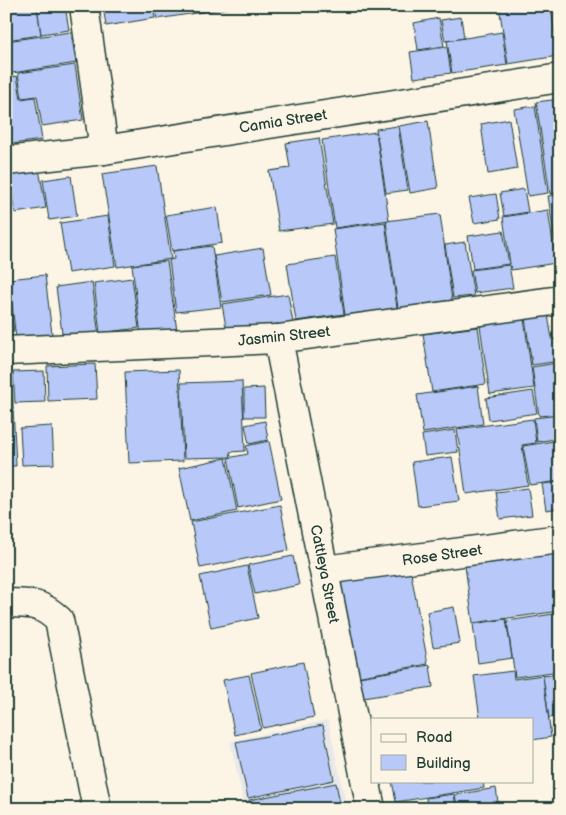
<svg xmlns="http://www.w3.org/2000/svg" width="566" height="815" font-family="'Balsamiq Sans',sans-serif">
  <style>
    .built { fill: #e8e8eb }
    .building { fill: #b8c9f9; stroke: #1f3d34 }
    .lines { fill: none; stroke-linecap: round; stroke-linejoin: round }
    .street-casing { stroke: #1f3d34; stroke-width: 31 }
    .street { stroke: #fcf5e5; stroke-width: 28 }
    .labels { text-anchor: middle; stroke-width: 4.5; stroke-linejoin: round; paint-order: stroke }
    .street-label { font-size: 15px; fill: #1f3d34; stroke: #fcf5e5 }
  </style>
  <rect width="100%" height="100%" fill="#fcf5e5"/>
  <filter id="ink" filterUnits="userSpaceOnUse"><feTurbulence type="fractalNoise" baseFrequency=".02" numOctaves="2"/><feDisplacementMap in="SourceGraphic" scale="10" xChannelSelector="R" yChannelSelector="G"/><feConvolveMatrix kernelMatrix="1 2 1 2 8 2 1 2 1" color-interpolation-filters="sRGB"/></filter>
  <g filter="url(#ink)">
    <path class="built" d="M328 720 347 809H245L230 741Z"/>
    <g class="building">
      <path d="M23 6H37L41 35 6 40V9Z"/>
      <path d="M37 6H65L69 30 41 34Z"/>
      <path d="M103 6H153L155 18 106 26Z"/>
      <path d="M155 6H202L203 12 157 19Z"/>
      <path d="M203 6H240L204 12Z"/>
      <path d="M499 6H551L558 56 508 64Z"/>
      <path d="M554 6H560V39H559Z"/>
      <path d="M461 17 464 38 445 41 441 20Z"/>
      <path d="M439 18 444 46 418 50 414 23Z"/>
      <path d="M71 32 76 63 6 74V41Z"/>
      <path d="M502 32 507 65 452 73 447 41Z"/>
      <path d="M447 47 451 73 414 78 410 52Z"/>
      <path d="M75 65 83 120 42 126 37 96 22 98 18 73Z"/>
      <path d="M17 76 21 99 35 97 42 140 12 144 6 104V78Z"/>
      <path d="M560 99V193L550 194 536 102Z"/>
      <path d="M535 106 548 193 528 196 514 109Z"/>
      <path d="M509 119 517 169 488 174 481 124Z"/>
      <path d="M428 121 438 188 410 193 399 126Z"/>
      <path d="M398 126 408 190 386 193 376 129Z"/>
      <path d="M6 130H9L12 147 6 148Z"/>
      <path d="M376 132 389 220 335 228 322 140Z"/>
      <path d="M319 138 333 224 279 231 269 171 290 168 286 143Z"/>
      <path d="M157 166 171 259 117 267 102 174Z"/>
      <path d="M39 169 46 208 15 213 8 174Z"/>
      <path d="M71 176 77 216 49 220 43 180Z"/>
      <path d="M524 189 528 212 504 216 500 193Z"/>
      <path d="M496 194 500 219 474 223 469 198Z"/>
      <path d="M560 195V261H558L548 196Z"/>
      <path d="M217 207 222 243 172 251 166 215Z"/>
      <path d="M548 210 556 263 511 270 503 217Z"/>
      <path d="M440 214 452 300 398 308 386 221Z"/>
      <path d="M108 216 115 266 68 273 60 223Z"/>
      <path d="M385 222 397 308 345 315 333 229Z"/>
      <path d="M503 231 509 264 473 269 468 236Z"/>
      <path d="M6 238 11 277 6 278Z"/>
      <path d="M465 242 474 296 453 298 445 245Z"/>
      <path d="M212 246 221 307 176 312 169 260 174 259 173 251Z"/>
      <path d="M263 248 271 295 222 302 214 256Z"/>
      <path d="M335 257 344 314 296 321 287 264Z"/>
      <path d="M167 261 177 331 141 335 132 265Z"/>
      <path d="M509 265 513 288 475 293 471 270Z"/>
      <path d="M45 275 53 343 17 347 9 279Z"/>
      <path d="M132 278 139 328 100 333 94 283Z"/>
      <path d="M6 280 14 332 6 333Z"/>
      <path d="M92 282 99 336 63 341 56 287Z"/>
      <path d="M288 294 293 323 227 333 222 304Z"/>
      <path d="M548 315 552 339H560V361L532 365 525 318Z"/>
      <path d="M524 319 534 388 490 394 480 326Z"/>
      <path d="M478 327 486 384 432 392 423 334Z"/>
      <path d="M557 363H560V414L539 416 532 367Z"/>
      <path d="M95 364 97 399 48 401 47 366Z"/>
      <path d="M6 367H11L16 466H6Z"/>
      <path d="M179 370 183 461 129 463 125 372Z"/>
      <path d="M44 371 45 402 15 403 13 372Z"/>
      <path d="M242 381 245 451 230 452 231 457 184 458 181 383Z"/>
      <path d="M478 386 483 424 423 433 417 395Z"/>
      <path d="M264 388 265 417H244V389Z"/>
      <path d="M533 391 537 413 489 420 486 398Z"/>
      <path d="M560 415V438L537 442 534 418Z"/>
      <path d="M533 419 536 443 522 445 528 485 466 494 457 429Z"/>
      <path d="M265 421 268 440 249 444 245 425Z"/>
      <path d="M52 426 54 464 22 465 20 428Z"/>
      <path d="M455 430 458 452 425 456 422 435Z"/>
      <path d="M560 440V481L530 485 523 446Z"/>
      <path d="M269 441 281 499 238 508 228 458 248 454 246 446Z"/>
      <path d="M452 457 459 501 418 506 412 462Z"/>
      <path d="M226 458 237 511 190 521 179 468Z"/>
      <path d="M560 482V508L546 510 542 484Z"/>
      <path d="M528 488 532 515 500 519 496 492Z"/>
      <path d="M280 505 289 550 200 568 191 522Z"/>
      <path d="M560 545V611L473 623 464 559Z"/>
      <path d="M293 556 299 585 255 594 248 565Z"/>
      <path d="M247 566 258 618 211 628 200 576Z"/>
      <path d="M410 568 428 664 356 677 339 580Z"/>
      <path d="M454 607 460 643 433 647 427 612Z"/>
      <path d="M560 613V671L515 677 507 621Z"/>
      <path d="M506 619 512 658 478 663 473 624Z"/>
      <path d="M303 662 314 717 263 728 251 673Z"/>
      <path d="M430 665 433 687 363 698 359 677Z"/>
      <path d="M513 671 514 679 543 675 551 737 532 740V719H480L474 676Z"/>
      <path d="M560 674V716L549 718 543 676Z"/>
      <path d="M249 675 261 729 235 735 223 680Z"/>
      <path d="M323 725 334 780 248 798 236 742Z"/>
      <path d="M392 781H483L484 788 396 802Z"/>
      <path d="M336 783 341 809H250L249 800Z"/>
      <path d="M496 788 499 809H458L455 795Z"/>
      <path d="M454 794 456 809H427L426 798Z"/>
    </g>
    <g class="lines">
      <defs>
        <g id="street">
          <path d="M84 6 104 150"/>
          <path d="M6 161 104 150 560 78"/>
          <path d="M278 339 371 809"/>
          <path d="M6 351 278 339 560 300"/>
          <path d="M324 570 560 539"/>
          <path d="M6 603C31 603 41 603 59 620L97 809"/>
        </g>
      </defs>
      <use href="#street" class="street-casing"/>
      <use href="#street" class="street"/>
    </g>
  </g>
  <g class="labels">
    <g class="street-label">
      <text transform="translate(283 121) rotate(-9)" y="5">Camia Street</text>
      <text transform="translate(284 336) rotate(-6)" y="5">Jasmin Street</text>
      <text transform="translate(442 555) rotate(-8)" y="5">Rose Street</text>
      <text transform="translate(325 574) rotate(79)" y="5">Cattleya Street</text>
    </g>
  </g>
  <rect width="566" height="815" fill="none" stroke="#fcf5e5" stroke-width="25"/>
  <rect x="12" y="12" width="541" height="790" fill="none" stroke="#1f3d34" stroke-width="2" filter="url(#ink)"/>
  <rect x="371" y="718" width="162" height="65" fill="#fcf5e5" stroke="#a4ab9e"/>
  <rect x="381" y="734" width="25" height="8" fill="#fcf5e5" stroke="#a4ab9e"/>
  <text x="416" y="742" font-size="15" fill="#1f3d34">Road</text>
  <rect x="381" y="755" width="25" height="15" fill="#b8c9f9" stroke="#a4ab9e"/>
  <text x="416" y="768" font-size="15" fill="#1f3d34">Building</text>
</svg>
